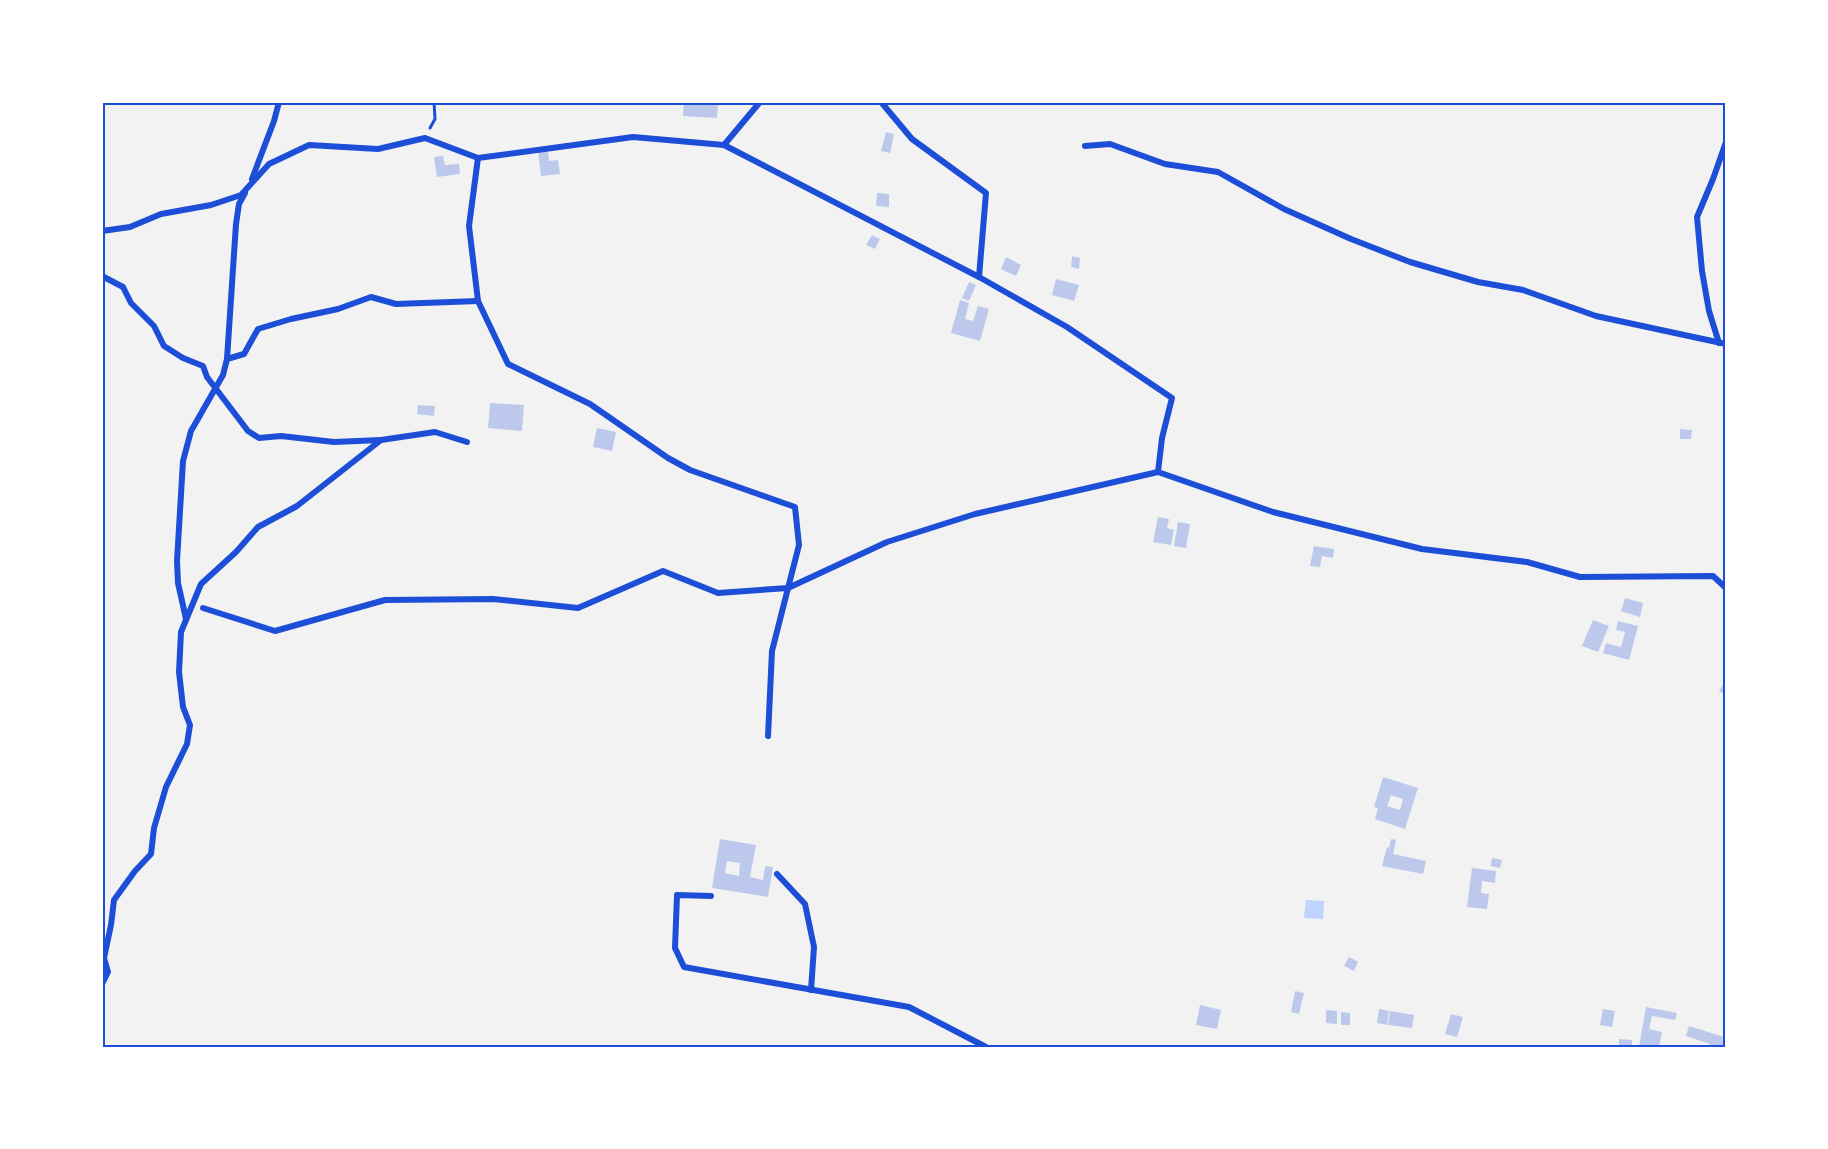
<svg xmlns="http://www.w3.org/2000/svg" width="1828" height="1149" font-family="'DM Sans',sans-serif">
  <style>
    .water { fill: #bfd3fe }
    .building { fill: #bdc9ec; fill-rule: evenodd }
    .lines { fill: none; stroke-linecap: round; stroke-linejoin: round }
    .path { stroke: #1d4ed8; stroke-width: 3 }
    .minor { stroke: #1d4ed8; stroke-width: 6 }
    .neatline { fill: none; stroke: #1d4ed8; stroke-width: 2 }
  </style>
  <rect width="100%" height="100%" fill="#f2f2f2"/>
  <path class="water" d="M1306 900 1324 901 1323 919 1304 918Z"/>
  <g class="building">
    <path d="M684 102H718L717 118 683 116Z"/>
    <path d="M886 132 894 134 890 153 881 151Z"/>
    <path d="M548 150 549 161 558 160 560 174 541 176 538 151Z"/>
    <path d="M443 156 445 165 459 164 460 174 437 177 434 157Z"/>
    <path d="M877 193 889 194V207L876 206Z"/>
    <path d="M872 235 880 239 875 249 866 245Z"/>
    <path d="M1072 256 1080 258 1079 269 1071 267Z"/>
    <path d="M1006 257 1021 265 1016 276 1001 269Z"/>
    <path d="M1056 279 1079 285 1074 301 1052 295Z"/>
    <path d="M969 282 976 285 969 301 962 298Z"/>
    <path d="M960 300 969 303 965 319 973 321 978 306 989 309 980 341 951 333Z"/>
    <path d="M490 403 524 405 522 431 488 428Z"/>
    <path d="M418 405 435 406 434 416 417 414Z"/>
    <path d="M597 428 616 432 612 451 593 447Z"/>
    <path d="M1680 429 1692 430 1691 439H1680Z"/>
    <path d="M1158 517 1169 519 1167 528 1174 530 1171 545 1153 542Z"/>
    <path d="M1178 522 1190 524 1186 548 1174 546Z"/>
    <path d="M1314 546 1334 549 1333 558 1322 556 1320 567 1310 566Z"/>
    <path d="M1625 598 1643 603 1640 617 1621 611Z"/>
    <path d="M1593 620 1609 626 1598 652 1582 646Z"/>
    <path d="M1618 621 1638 626 1629 660 1603 653 1606 643 1621 647 1625 632 1616 630Z"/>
    <path d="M1724 683 1726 684V695L1719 691Z"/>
    <path d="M1383 777 1418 788 1405 829 1375 819 1378 808 1374 807ZM1391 795 1403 799 1400 810 1387 806Z"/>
    <path d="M720 839 756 845 750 877 763 880 765 866 773 867 768 897 712 888ZM727 861 740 863 739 876 725 873Z"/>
    <path d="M1391 839 1396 840 1393 854 1426 861 1423 874 1382 866 1387 847 1389 848Z"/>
    <path d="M1492 858 1502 860 1500 868 1491 866Z"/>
    <path d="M1472 868 1496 871 1495 883 1482 881 1481 893 1489 894 1487 909 1467 907Z"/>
    <path d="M1349 957 1358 962 1354 971 1344 966Z"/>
    <path d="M1295 991 1304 993 1299 1014 1291 1012Z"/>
    <path d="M1200 1005 1221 1010 1217 1029 1196 1025Z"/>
    <path d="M1646 1007 1677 1013 1675 1020 1652 1016 1649 1029 1662 1032 1659 1047H1639Z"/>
    <path d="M1379 1009 1389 1011 1387 1025 1377 1023Z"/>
    <path d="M1603 1009 1615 1011 1612 1027 1600 1025Z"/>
    <path d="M1326 1010 1337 1011V1024L1326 1023Z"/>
    <path d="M1390 1011 1414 1015 1412 1028 1388 1025Z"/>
    <path d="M1341 1012 1350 1013V1025H1341Z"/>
    <path d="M1451 1014 1463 1017 1457 1037 1445 1034Z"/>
    <path d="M1689 1026 1724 1037 1722 1040 1726 1041V1047H1708L1710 1044 1686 1036Z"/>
    <path d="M1619 1039 1632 1040V1047H1619Z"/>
  </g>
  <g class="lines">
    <path class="path" d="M430 128 435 119 434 102"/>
    <g class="minor">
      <path d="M760 102 724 145 633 137 478 158 469 226 478 301 508 364 590 404 668 458 690 470 795 507 799 545 772 651 768 736"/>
      <path d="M881 102 912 139 986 193 979 277 1067 327 1172 398 1162 438 1158 472 1273 512 1422 549 1527 562 1580 577 1713 576 1726 588"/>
      <path d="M724 145 979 277"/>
      <path d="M1085 146 1110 144 1165 164 1218 172 1284 209 1351 239 1410 262 1478 282 1523 290 1596 316 1726 344"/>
      <path d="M252 179 274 121 279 102"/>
      <path d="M102 231 130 227 161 214 211 205 241 195 269 164 309 145 378 149 425 138 478 158"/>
      <path d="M102 276 123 287 131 303 154 326 164 346 183 358 203 366 207 377 248 431 259 438 281 436 334 442 381 440"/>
      <path d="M1719 343 1709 311 1702 271 1697 217 1713 179 1726 142"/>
      <path d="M227 359 236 224 239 204 245 193"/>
      <path d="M203 608 275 631 385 600 493 599 578 608 663 571 718 593 788 588 887 542 975 514 1158 472"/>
      <path d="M186 619 178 583 177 561 183 461 191 431 223 375 227 359 244 354 258 329 291 319 338 309 371 297 396 304 478 301"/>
      <path d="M777 874 805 904 814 947 811 990"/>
      <path d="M711 896 677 895 675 948 684 967 909 1007 986 1047"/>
      <path d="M102 984 108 972 104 958 111 925 114 900 135 871 151 854 154 828 166 787 187 744 190 725 183 707 179 672 181 632 201 584 236 552 258 527 297 506 381 440 435 432 467 442"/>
    </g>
  </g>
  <rect width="1828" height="1149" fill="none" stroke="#ffffff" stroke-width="207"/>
  <rect x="104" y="104" width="1620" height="942" class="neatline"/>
</svg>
